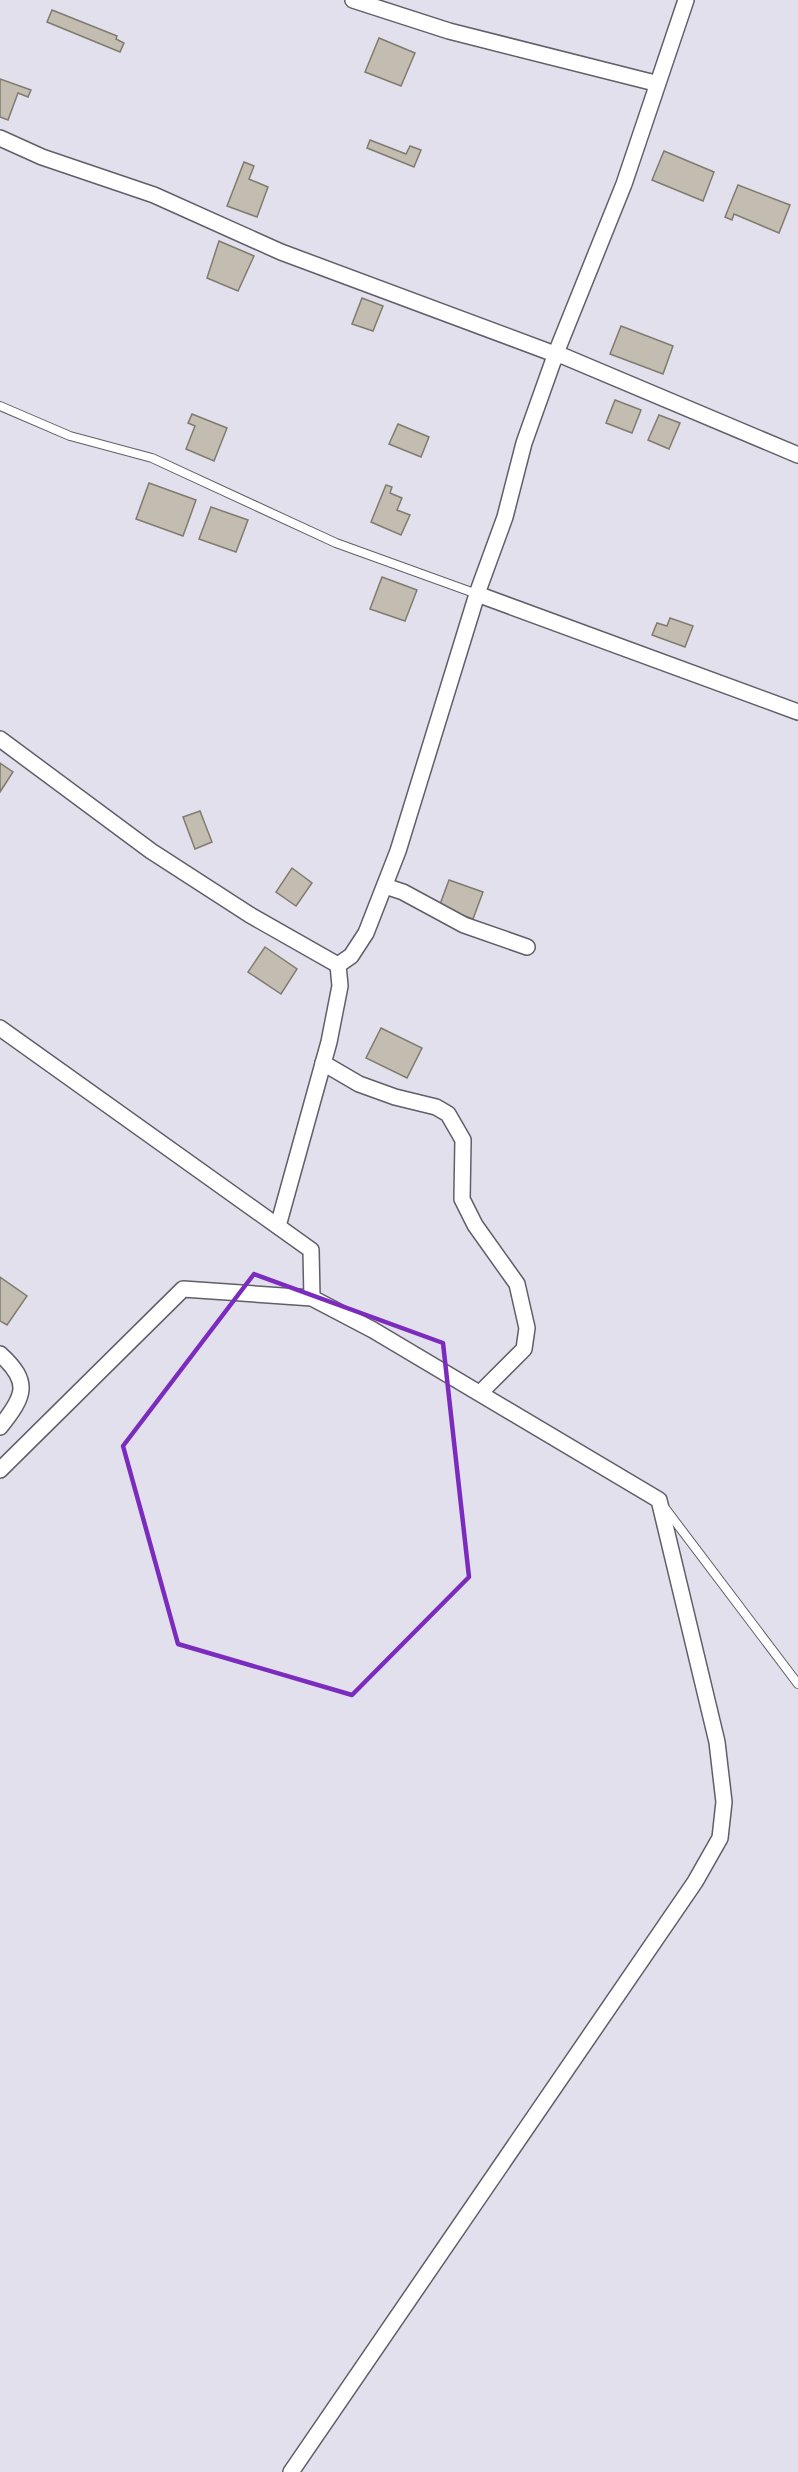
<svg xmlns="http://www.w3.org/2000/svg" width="798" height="2472" font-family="Cabin,sans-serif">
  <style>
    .building { fill: #c2bdb0; stroke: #807b6f; stroke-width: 1.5 }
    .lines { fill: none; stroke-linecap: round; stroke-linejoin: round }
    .service-casing { stroke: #615e69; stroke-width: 10 }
    .minor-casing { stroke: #615e69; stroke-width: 18 }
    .service { stroke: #fff; stroke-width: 8 }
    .minor { stroke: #fff; stroke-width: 15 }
    .marked { fill: none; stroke: #7b2cbf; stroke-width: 4.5; stroke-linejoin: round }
  </style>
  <rect width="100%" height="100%" fill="#e3e0ed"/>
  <g class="building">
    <path d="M52 10 117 36 116 39 124 43 120 52 47 22Z"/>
    <path d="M379 38 415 53 401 86 365 72Z"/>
    <path d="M0 79 31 90 28 97 18 93 8 120 0 117Z"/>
    <path d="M370 140 406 154 410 146 421 150 414 167 367 148Z"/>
    <path d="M664 151 714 172 703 201 652 180Z"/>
    <path d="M244 162 254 166 249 179 268 187 257 217 227 206Z"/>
    <path d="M738 185 790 205 779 233 734 214 732 220 725 217Z"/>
    <path d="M219 241 254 256 238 291 207 278Z"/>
    <path d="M362 298 383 306 373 331 352 324Z"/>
    <path d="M621 326 673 346 663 374 610 354Z"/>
    <path d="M615 400 641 410 632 433 606 423Z"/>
    <path d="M192 414 227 428 214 461 186 449 195 426 188 423Z"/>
    <path d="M659 415 680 423 669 449 648 440Z"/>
    <path d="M398 424 429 437 421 457 389 444Z"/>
    <path d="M149 483 196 500 183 536 136 519Z"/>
    <path d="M386 485 392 487 390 493 402 498 397 510 410 515 401 535 371 522Z"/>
    <path d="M211 507 248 520 236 552 199 539Z"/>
    <path d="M382 577 417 590 405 621 370 609Z"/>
    <path d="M670 618 693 626 685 647 652 635 657 623 667 626Z"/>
    <path d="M0 763 13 772 0 792Z"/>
    <path d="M200 811 212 842 195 849 183 817Z"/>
    <path d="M292 868 312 883 296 906 276 892Z"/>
    <path d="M449 880 483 892 473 919 439 907Z"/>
    <path d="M265 947 297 969 281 994 248 972Z"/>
    <path d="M381 1028 422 1048 407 1078 366 1058Z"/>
    <path d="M0 1277 27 1296 7 1325 0 1321Z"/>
  </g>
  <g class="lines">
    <defs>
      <g id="service">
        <path d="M0 406 70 436 152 458 336 543 477 594"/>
        <path d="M665 1508 798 1684"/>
      </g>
      <g id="minor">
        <path d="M353 0 449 31 651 82 655 86"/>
        <path d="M0 138 42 157 154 195 281 252 560 356"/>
        <path d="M556 353 798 455"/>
        <path d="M477 594 798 712"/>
        <path d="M0 739 151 851 250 915 338 965"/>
        <path d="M385 886 403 892 464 925 527 947"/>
        <path d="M0 1028 311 1250 312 1298"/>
        <path d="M323 1063 359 1084 395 1097 436 1107 448 1114 463 1140 462 1199 475 1225 517 1284 527 1328 524 1349 480 1393"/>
        <path d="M278 1226 329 1042 340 986 338 965 351 956 366 933 398 851 478 591 505 517 524 443 556 353 624 184 686 0"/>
        <path d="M0 1354C31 1382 25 1396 0 1427"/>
        <path d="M0 1470 183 1289 312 1298 373 1330 659 1500 717 1742 724 1802 720 1838 695 1882 291 2472"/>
      </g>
    </defs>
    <use href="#service" class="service-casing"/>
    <use href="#minor" class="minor-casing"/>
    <use href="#service" class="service"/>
    <use href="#minor" class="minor"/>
  </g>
  <path class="marked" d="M254 1274 443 1343 469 1577 352 1695 178 1644 123 1446Z"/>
</svg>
